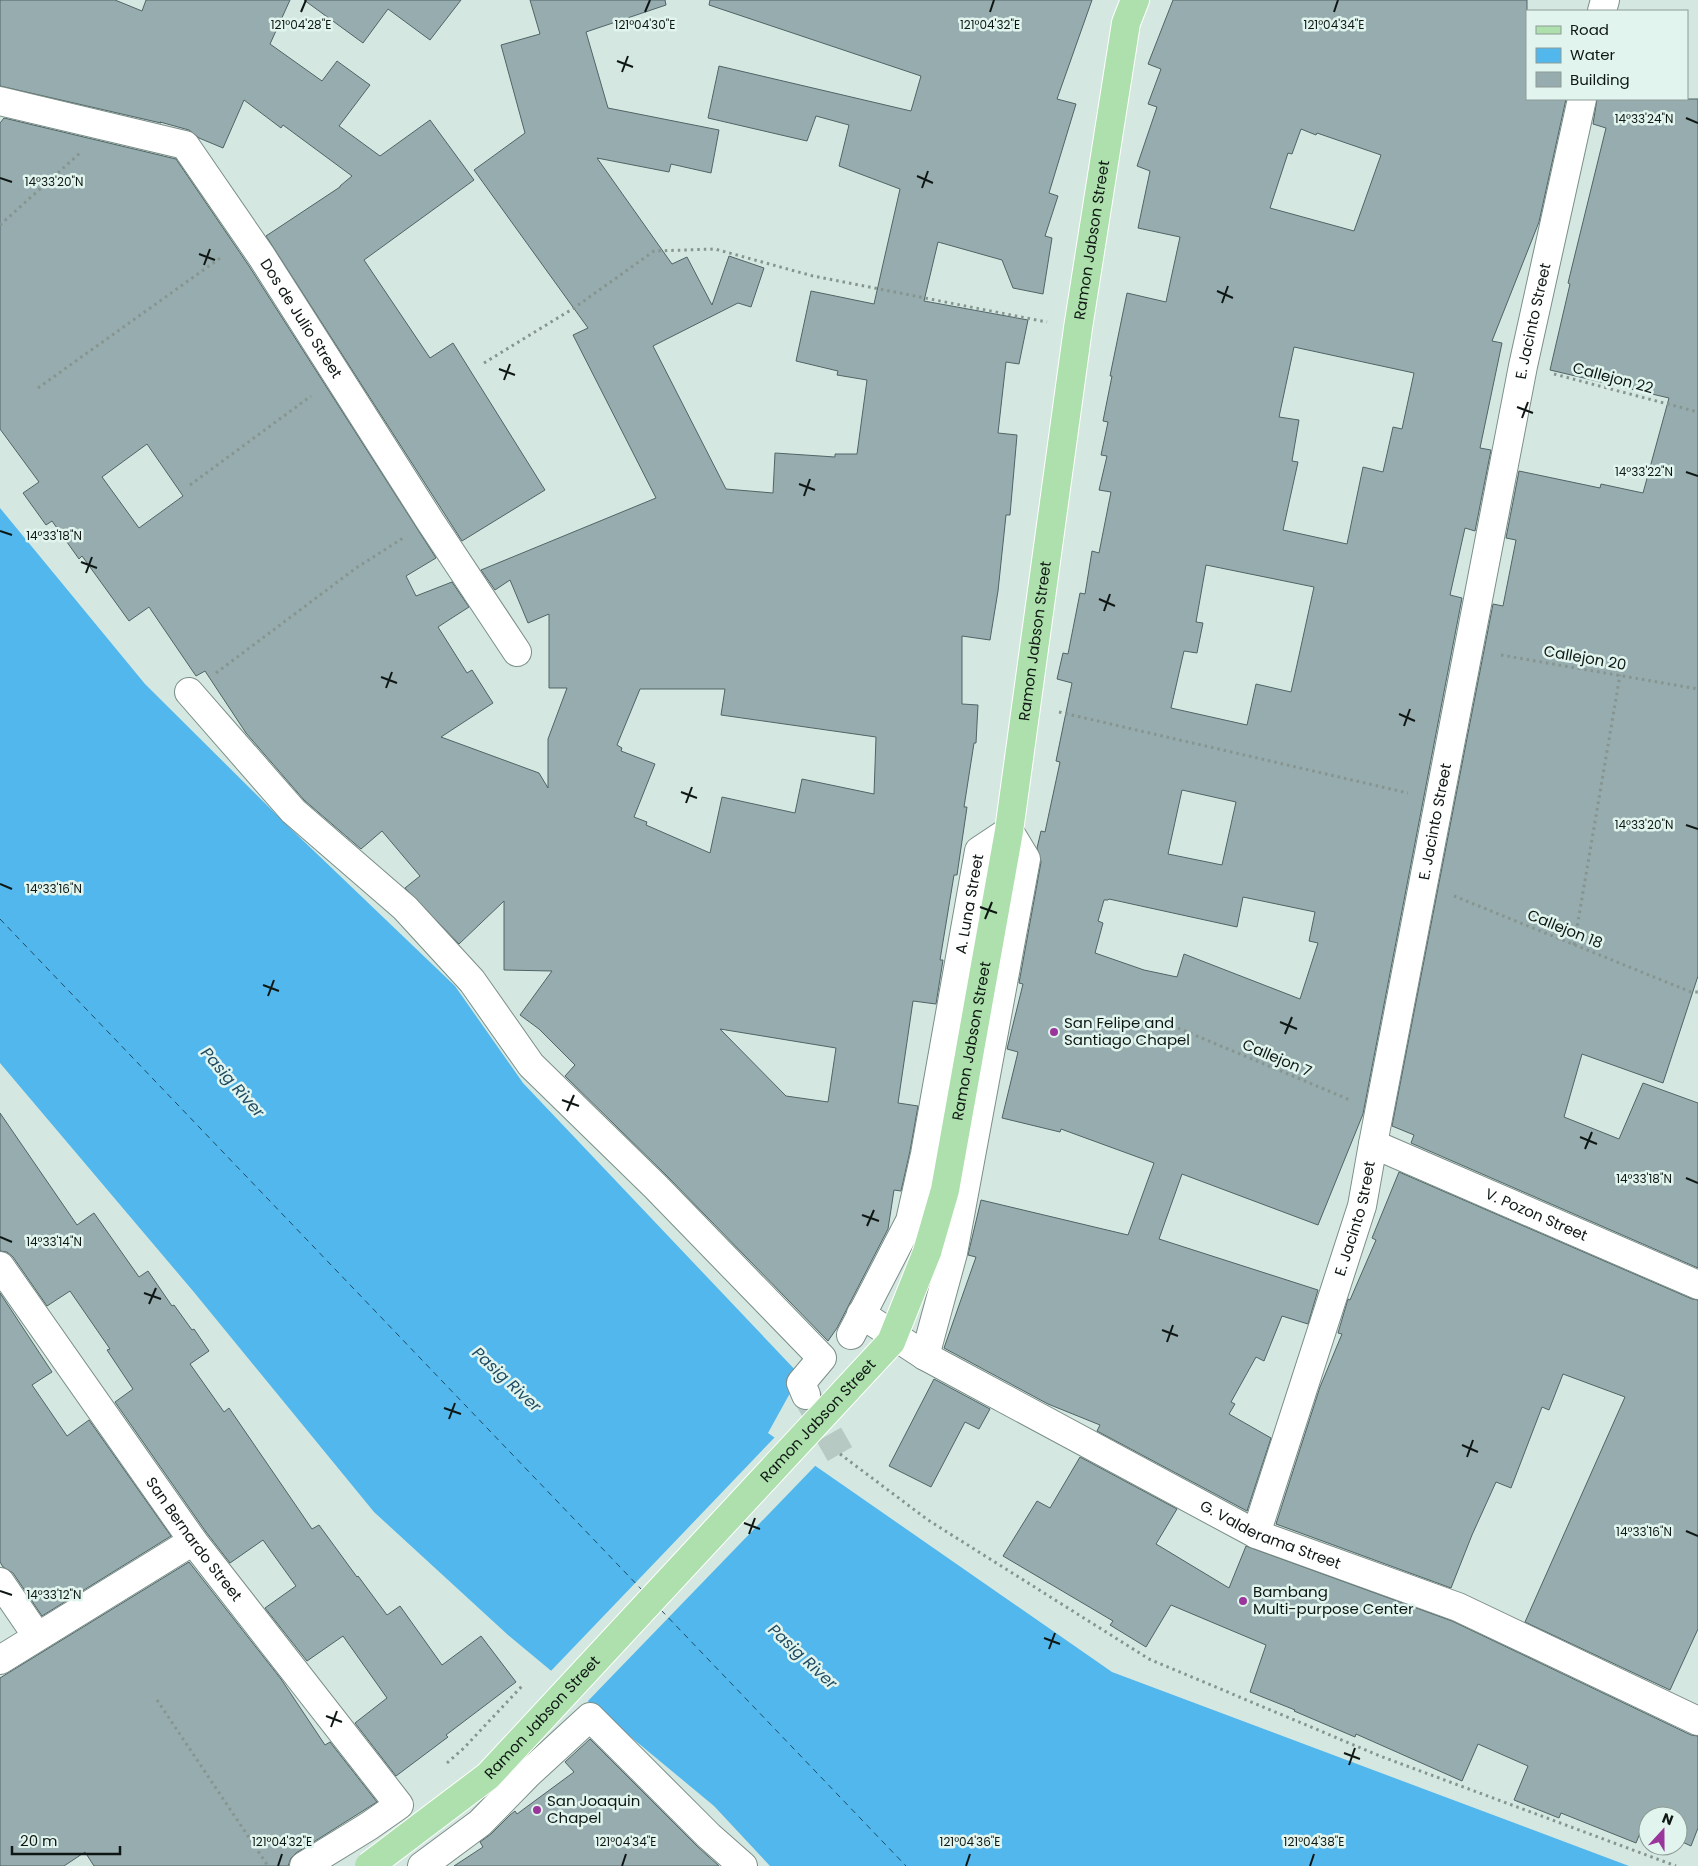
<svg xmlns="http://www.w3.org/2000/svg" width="1698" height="1866" font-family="Poppins,sans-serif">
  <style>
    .water { fill: #52b7ed }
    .pier { fill: #d4e8e1 }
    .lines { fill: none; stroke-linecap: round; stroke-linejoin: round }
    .ferry { stroke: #214b62; stroke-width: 1; stroke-dasharray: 6 5; stroke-linecap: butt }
    .building { fill: #97acae; stroke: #516466; fill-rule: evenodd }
    .minor-tunnel { stroke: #b6c9c2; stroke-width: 28; stroke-dasharray: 28 14; stroke-linecap: butt }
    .minor-casing { stroke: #7b8e88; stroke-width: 30 }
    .major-casing { stroke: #fff; stroke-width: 30 }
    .path { stroke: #869590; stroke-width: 3; stroke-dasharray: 2.5 4; stroke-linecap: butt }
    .minor { stroke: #fff; stroke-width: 28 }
    .major { stroke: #ade0ac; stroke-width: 28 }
    .major-bridge-casing { stroke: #fff; stroke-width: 30; stroke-linecap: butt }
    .major-bridge { stroke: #ade0ac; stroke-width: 28 }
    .ticks { fill: none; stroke: #0f1714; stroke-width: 2 }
    .poi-dot { fill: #99359b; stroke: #e1f5ee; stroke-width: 2 }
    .labels { text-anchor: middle; stroke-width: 5; stroke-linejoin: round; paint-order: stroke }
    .street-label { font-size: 15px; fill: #0f1714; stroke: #e1f5ee }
    .poi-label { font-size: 15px; fill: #0f1714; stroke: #e1f5ee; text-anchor: start }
    .water-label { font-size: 16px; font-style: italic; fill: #214b62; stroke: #e1f5ee }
    .ticks-label { font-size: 12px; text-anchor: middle; fill: #0f1714; stroke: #e1f5ee; stroke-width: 5; stroke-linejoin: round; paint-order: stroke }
  </style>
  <rect width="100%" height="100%" fill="#d4e8e1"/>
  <path class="water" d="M0 508 145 684 291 829 455 986 523 1083 800 1375 768 1433 1112 1672 1629 1866H770L714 1806 508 1635 374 1512 193 1291 0 1063Z"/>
  <path class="pier" d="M776 1436 817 1464 586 1703 549 1673Z"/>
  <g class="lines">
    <g class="ferry">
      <path d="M0 919 643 1591"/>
      <path d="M661 1610 906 1866"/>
    </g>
  </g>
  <g class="building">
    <path d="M0 0H115L142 11 146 0H290L270 44 322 81 337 61 370 85 339 126 380 156 430 120 474 180 364 260 430 358 453 343 545 490 462 541 266 236 340 187V186L352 176 283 125 281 128 244 100 223 148 199 138 189 130 160 122 161 123 0 86Z"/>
    <path d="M304 0H461L430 40 388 9 363 43Z"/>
    <path d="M530 0H665L666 5 586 32 608 108 719 130 711 173 671 164 669 172 597 158 672 264 687 257 712 305 729 256 764 268 751 307 738 303 653 346 726 489 773 493 775 453 835 457V454H857L867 380 837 375 838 371 796 361 811 291 874 304 900 189 839 166 849 125 816 116 807 141 708 118 719 66 911 111 921 76 709 5 710 0H1092L1057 99 1076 104 1049 193 1058 196 1045 236 1052 238 1043 294 1013 288 1002 260 938 242 924 301 1028 320 1019 364 1006 362 998 433 1017 435 1010 515H1006L998 591 990 640 962 636V704L978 705 976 743H974L964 807H967L957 875H954L940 960H943L936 1004 913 1001 898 1103 918 1106 910 1151 901 1191 894 1190 888 1229 837 1328 828 1341 667 1176 565 1076 575 1065 539 1029 520 1015 552 971 504 970V901L459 944 405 888 420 876 382 831 361 849 304 800 246 733 205 671 196 676 149 607 129 621 82 556 79 559 52 521 46 525 23 493 39 482 0 429V123L4 118 176 159 249 266 436 558 406 576 416 596 452 582 469 607 438 627 467 673 472 670 493 703 441 737 539 773 548 788V739L567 688H549V614L528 623 510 580 495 590 481 570 656 498 573 335 588 328 474 170 525 133 501 45 540 34ZM147 444 183 496 139 528 102 477ZM725 689 721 715 876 737 874 794 802 779 795 813 722 797 710 853 646 825 647 822 634 817 655 764 621 751 622 748 617 745 640 689ZM720 1029 836 1048 828 1102 786 1096Z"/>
    <path d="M1173 0H1527V99H1566L1539 222 1492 341 1502 343 1480 448 1491 450 1475 531 1465 528 1450 595 1462 598 1363 1114 1318 1225 1182 1174 1159 1239 1318 1290 1308 1324 1282 1316 1264 1361 1256 1357 1231 1402 1235 1404 1229 1414 1271 1438 1247 1511 1097 1431 1100 1425 1048 1404 944 1348 976 1257 968 1255 981 1200 1128 1235 1154 1163 1061 1129 1060 1132 1002 1118 1018 1052 1007 1049 1023 984 1019 983 1041 862 1037 848 1041 831 1045 832 1060 762 1056 761 1072 683 1057 679 1063 653 1068 654 1080 593 1085 594 1092 551 1099 553 1111 492 1099 490 1107 456 1101 455 1108 422 1103 421 1112 376H1110L1127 293 1166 302 1180 237 1138 228 1150 171 1137 166 1157 107 1148 104 1161 69 1148 64ZM1301 129 1316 135 1317 133 1381 155 1354 231 1270 208 1288 153 1292 154ZM1294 347 1414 373 1402 429 1393 427 1383 472 1363 467 1347 544 1283 530 1298 462 1292 461 1299 420 1279 417ZM1206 565 1314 587 1291 692 1256 684 1247 725 1171 708 1184 651 1197 653 1203 623 1196 622ZM1182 790 1236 802 1222 865 1168 854ZM1243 897 1315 912 1309 941 1318 943 1300 999 1184 954 1177 977 1144 970 1095 953 1103 923 1098 921 1104 900H1108L1109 899 1237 927Z"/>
    <path d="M1597 99H1698V976L1663 1083 1582 1054 1564 1117 1619 1139 1643 1083 1698 1103V1268L1411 1143 1414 1135 1392 1126 1493 604 1503 606 1516 540 1506 538 1519 471 1600 488 1601 484 1643 493 1669 398 1550 370 1570 284 1568 283 1606 128 1593 124Z"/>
    <path d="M0 1113 77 1225 94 1213 139 1277 148 1271 172 1306 174 1305 192 1330 194 1329 209 1351 190 1364 224 1412 229 1408 312 1529 319 1525 357 1577 358 1576 387 1615 400 1606 442 1665 481 1636 516 1682 446 1735 448 1737 396 1776 355 1723 387 1698 343 1636 307 1661 265 1608 296 1586 263 1540 230 1563 206 1532 115 1402 133 1389 107 1350 110 1349 70 1291 47 1306 13 1257 7 1252 0 1251Z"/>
    <path d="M1399 1172 1692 1299 1698 1300V1629L1670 1690 1525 1622 1625 1397 1563 1374 1549 1410 1542 1407 1511 1488 1496 1482 1472 1535 1451 1588 1276 1524 1320 1387 1342 1334 1338 1333 1348 1299 1350 1300 1376 1240 1372 1238Z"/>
    <path d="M0 1293 52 1372 32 1385 67 1436 89 1420 171 1536 42 1616 13 1573 3 1567 0 1562Z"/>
    <path d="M934 1379 990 1409 979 1429 965 1422 931 1487 889 1466Z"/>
    <path d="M1080 1457 1177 1509 1156 1544 1229 1588 1246 1546 1452 1621 1691 1735 1698 1736V1828L1691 1846 1678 1840V1816H1648V1828L1643 1826 1636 1843 1561 1813 1559 1818 1514 1800 1528 1766 1478 1744 1462 1781 1356 1734 1355 1737 1294 1711 1295 1710 1250 1692 1266 1645 1171 1605 1146 1647 1110 1625 1113 1621 1003 1556 1037 1501 1050 1508Z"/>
    <path d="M189 1562 281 1679 325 1745 330 1742 377 1802 296 1853 291 1858 288 1866H94L85 1852 64 1866H0V1678Z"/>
    <path d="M590 1739 698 1847 719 1866H454L483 1847 480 1842 491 1834 510 1815 515 1811 517 1814 574 1772 565 1762Z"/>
  </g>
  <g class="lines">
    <path class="minor-tunnel" d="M808 1398 840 1454"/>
    <defs>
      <g id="minor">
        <path d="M1602 11 1605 0"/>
        <path id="s1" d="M0 101 185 145 262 257 430 521 517 652"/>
        <path d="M189 692 293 811 405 908 472 981 531 1065 656 1187 822 1358 801 1383 806 1395"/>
        <path id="s2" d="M1373 1144 1698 1285"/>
        <path id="s3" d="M0 1266 193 1541 399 1805 369 1826 304 1866"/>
        <path id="s4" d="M861 1314 925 1356 1256 1534 1458 1607 1698 1721"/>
        <path id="s5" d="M851 1335 910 1221 925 1154 979 851 1009 831 1026 859 953 1253 925 1356"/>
        <path id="s6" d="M1256 1534 1362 1206 1373 1144 1523 366 1582 99"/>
        <path d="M0 1582 37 1636"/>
        <path d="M0 1660 193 1541"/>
        <path d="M422 1866 480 1823 528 1774 590 1717 709 1836 743 1866"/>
      </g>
      <g id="major">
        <path id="s7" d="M927 1252 945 1190 1009 831 1078 328 1126 23 1135 0"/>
      </g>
    </defs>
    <use href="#minor" class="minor-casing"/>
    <use href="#major" class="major-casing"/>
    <g class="path">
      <path d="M0 225 80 153"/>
      <path d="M484 363 574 308 654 251 715 249 813 276 1047 322"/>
      <path d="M1554 374 1698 412"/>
      <path d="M38 388 223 256"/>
      <path d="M190 485 311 396"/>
      <path d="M1501 655 1698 689"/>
      <path d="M216 673 356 568 403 538"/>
      <path d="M1059 712 1408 793"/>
      <path d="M1454 896 1691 992H1698"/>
      <path d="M1574 945 1620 675"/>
      <path d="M1166 1023 1350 1100"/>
      <path d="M840 1454 928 1520 1149 1659 1380 1756 1676 1866"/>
      <path d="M157 1700 268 1866"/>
      <path d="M447 1763 464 1748 523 1685"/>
    </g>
    <use href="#minor" class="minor"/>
    <use href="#major" class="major"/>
    <defs>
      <g id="major-bridge">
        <path id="s8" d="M369 1866 488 1776 891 1342 927 1252"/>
      </g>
    </defs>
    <use href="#major-bridge" class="major-bridge-casing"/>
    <use href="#major-bridge" class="major-bridge"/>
  </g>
  <path class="ticks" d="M301 12 306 0M645 12 650 0M990 12 994 0M1334 12 1338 0M617 61 633 67M622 72 628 56M1686 118 1698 123M917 176 933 183M0 178 12 182M922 188 928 171M199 254 215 260M204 265 210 249M1217 291 1233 298M1222 303 1228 286M499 369 515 375M504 380 510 364M1517 407 1533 413M1522 418 1528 402M1686 472 1698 476M799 484 815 490M804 496 810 479M0 531 12 535M81 562 97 568M86 573 92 557M1099 599 1115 606M1104 611 1110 594M381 677 397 683M386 688 392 672M1399 714 1415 721M1404 726 1410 709M681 792 697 798M686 803 692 787M1686 825 1698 829M0 884 12 889M980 907 997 913M985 919 992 902M263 985 279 991M268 996 274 980M1280 1022 1297 1029M1285 1034 1292 1017M562 1100 579 1106M567 1111 574 1095M1580 1137 1597 1144M1585 1149 1592 1132M1686 1178 1698 1183M862 1215 879 1221M867 1226 874 1210M0 1237 12 1242M144 1293 161 1299M149 1304 156 1288M1162 1330 1178 1336M1167 1342 1173 1325M444 1408 461 1414M449 1419 455 1403M1462 1445 1478 1452M1467 1457 1473 1440M744 1523 760 1529M1686 1531 1698 1536M749 1534 755 1518M0 1591 12 1595M1044 1638 1060 1644M1049 1649 1055 1633M326 1716 342 1722M331 1727 337 1711M1344 1753 1360 1759M1349 1765 1355 1748M278 1866 282 1854M622 1866 626 1854M966 1866 970 1854M1310 1866 1314 1854"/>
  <g class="poi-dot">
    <circle cx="1054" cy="1032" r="5"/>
    <circle cx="1243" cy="1601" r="5"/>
    <circle cx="537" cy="1810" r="5"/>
  </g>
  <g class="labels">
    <g class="street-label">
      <text dy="5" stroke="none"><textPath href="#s7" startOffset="1026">Ramon Jabson Street</textPath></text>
      <text dy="5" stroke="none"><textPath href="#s1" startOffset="399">Dos de Julio Street</textPath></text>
      <text dy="5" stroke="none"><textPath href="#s6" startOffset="1246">E. Jacinto Street</textPath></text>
      <text transform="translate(1613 378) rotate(15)" y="5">Callejon 22</text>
      <text dy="5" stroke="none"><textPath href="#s7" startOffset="621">Ramon Jabson Street</textPath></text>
      <text transform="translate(1585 658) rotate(10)" y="5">Callejon 20</text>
      <text dy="5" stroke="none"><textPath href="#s6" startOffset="736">E. Jacinto Street</textPath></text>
      <text dy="5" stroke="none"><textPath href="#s5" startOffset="451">A. Luna Street</textPath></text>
      <text transform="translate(1565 929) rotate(22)" y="5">Callejon 18</text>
      <text dy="5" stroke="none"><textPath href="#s7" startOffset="216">Ramon Jabson Street</textPath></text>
      <text transform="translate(1277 1058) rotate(23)" y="5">Callejon 7</text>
      <text dy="5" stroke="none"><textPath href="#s2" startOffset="178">V. Pozon Street</textPath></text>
      <text dy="5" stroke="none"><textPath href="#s6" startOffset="331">E. Jacinto Street</textPath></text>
      <text dy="5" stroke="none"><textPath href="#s8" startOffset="634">Ramon Jabson Street</textPath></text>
      <text dy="5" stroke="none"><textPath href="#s4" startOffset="466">G. Valderama Street</textPath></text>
      <text dy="5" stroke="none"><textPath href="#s3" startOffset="335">San Bernardo Street</textPath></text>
      <text dy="5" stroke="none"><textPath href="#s8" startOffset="229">Ramon Jabson Street</textPath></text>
    </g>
    <g class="poi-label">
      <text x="1064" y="1028">San Felipe and<tspan x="1064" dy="17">Santiago Chapel</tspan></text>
      <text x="1253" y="1597">Bambang<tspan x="1253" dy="17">Multi-purpose Center</tspan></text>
      <text x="547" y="1806">San Joaquin<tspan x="547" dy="17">Chapel</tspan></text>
    </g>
    <g class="water-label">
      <text transform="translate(233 1082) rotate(49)" y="6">Pasig River</text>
      <text transform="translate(507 1379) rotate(43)" y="6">Pasig River</text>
      <text transform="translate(803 1656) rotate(43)" y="6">Pasig River</text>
    </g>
  </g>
  <g class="ticks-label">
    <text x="301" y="29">121°04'28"E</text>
    <text x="645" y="29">121°04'30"E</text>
    <text x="990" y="29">121°04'32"E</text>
    <text x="1334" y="29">121°04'34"E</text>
    <text x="1644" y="123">14°33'24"N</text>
    <text x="54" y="186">14°33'20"N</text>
    <text x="1644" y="476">14°33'22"N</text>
    <text x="54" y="540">14°33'18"N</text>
    <text x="1644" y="829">14°33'20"N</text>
    <text x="54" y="893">14°33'16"N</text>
    <text x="1644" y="1183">14°33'18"N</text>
    <text x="54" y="1246">14°33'14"N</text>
    <text x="1644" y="1536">14°33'16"N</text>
    <text x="54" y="1599">14°33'12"N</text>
    <text x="282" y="1846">121°04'32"E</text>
    <text x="626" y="1846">121°04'34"E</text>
    <text x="970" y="1846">121°04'36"E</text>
    <text x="1314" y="1846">121°04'38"E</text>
  </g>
  <rect x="1526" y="10" width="162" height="90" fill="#e1f5ee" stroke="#8d9c97"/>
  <rect x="1536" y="26" width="25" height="8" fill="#ade0ac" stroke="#8d9c97"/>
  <text x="1570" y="35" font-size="15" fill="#0f1714">Road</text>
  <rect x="1536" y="48" width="25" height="15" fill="#52b7ed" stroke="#8d9c97"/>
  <text x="1570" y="60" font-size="15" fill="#0f1714">Water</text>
  <rect x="1536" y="72" width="25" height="15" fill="#97acae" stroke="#8d9c97"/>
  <text x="1570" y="85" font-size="15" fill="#0f1714">Building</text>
  <g transform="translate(1663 1831) rotate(21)"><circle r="24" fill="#e1f5ee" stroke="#8d9c97"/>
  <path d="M0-4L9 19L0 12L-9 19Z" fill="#99359b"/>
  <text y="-8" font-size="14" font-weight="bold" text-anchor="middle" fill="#0f1714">N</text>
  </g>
  <path d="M12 1846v8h108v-8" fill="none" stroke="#0f1714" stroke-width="2.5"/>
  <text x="20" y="1846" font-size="15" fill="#0f1714" stroke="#e1f5ee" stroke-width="4" paint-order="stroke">20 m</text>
</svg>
